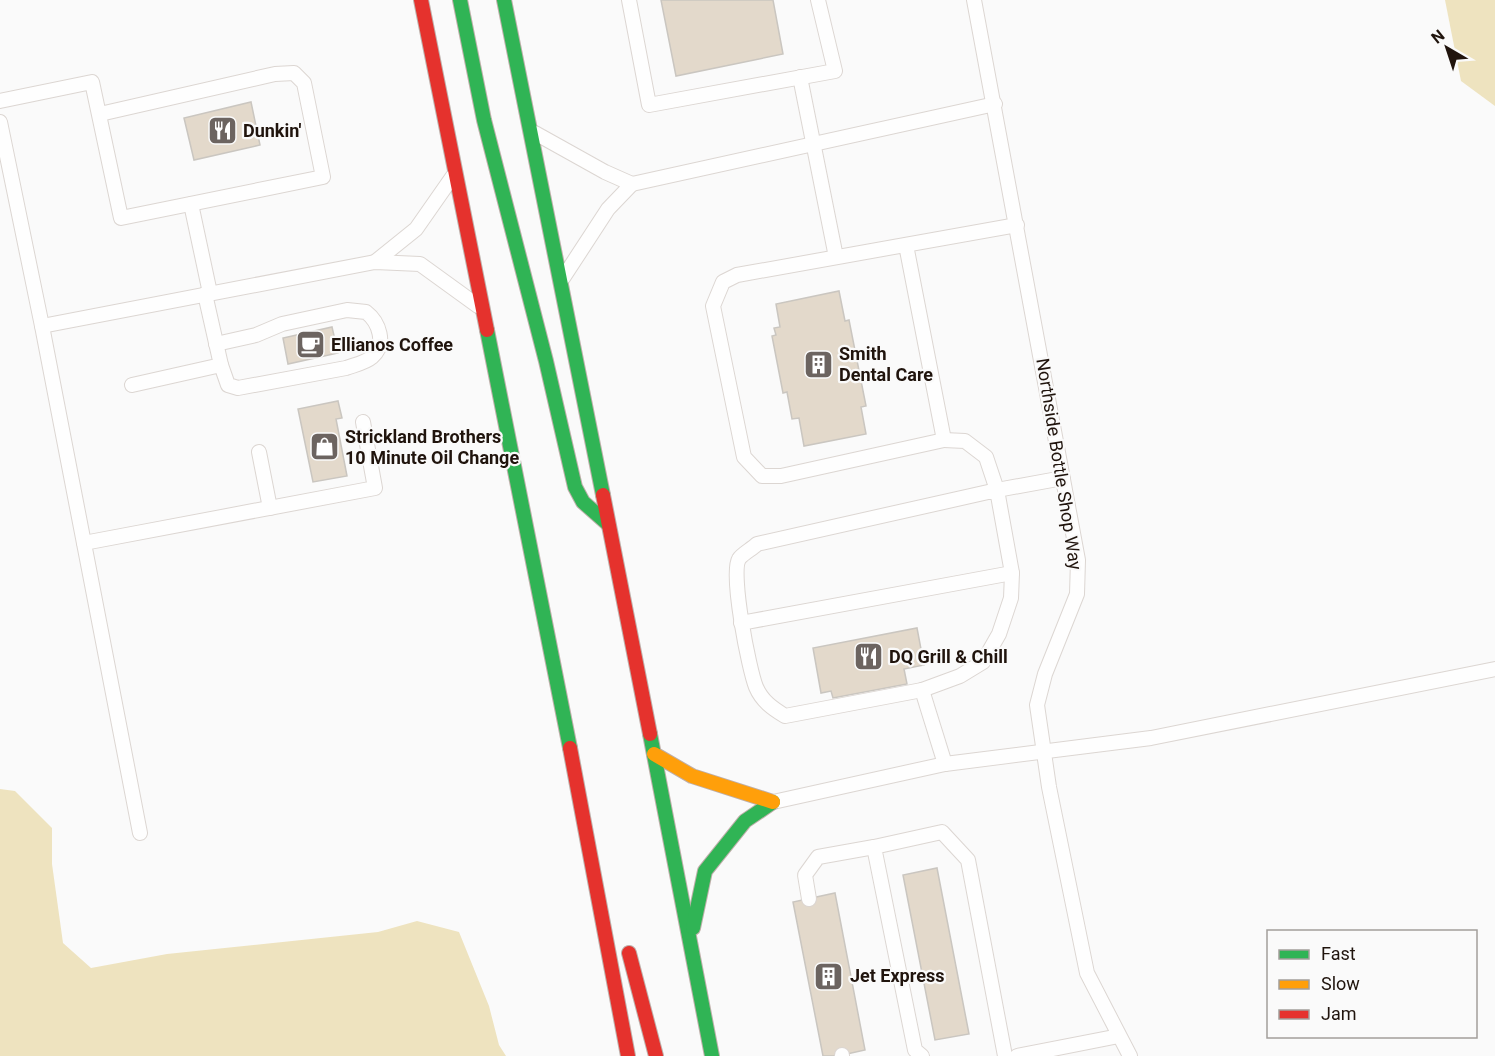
<svg xmlns="http://www.w3.org/2000/svg" width="1495" height="1056" font-family="Roboto,sans-serif">
  <style>
    .green { fill: #eee3bf }
    .building { fill: #e3d9cb; stroke: #cac6c0; stroke-width: 1.5 }
    .lines { fill: none; stroke-linecap: round; stroke-linejoin: round }
    .lane-casing { stroke: #dcd6d2; stroke-width: 16 }
    .fast-casing { stroke: #beafaa; stroke-width: 16 }
    .slow-casing { stroke: #beafaa; stroke-width: 16 }
    .jam-casing { stroke: #beafaa; stroke-width: 16 }
    .lane { stroke: #fefefe; stroke-width: 14 }
    .fast { stroke: #30b455; stroke-width: 14 }
    .slow { stroke: #ff9f0a; stroke-width: 14 }
    .jam { stroke: #e5322d; stroke-width: 14 }
    .labels { text-anchor: middle; stroke-width: 4.5; stroke-linejoin: round; paint-order: stroke }
    .poi-label { font-size: 18px; font-weight: bold; fill: #20140d; stroke: #fafafa; text-anchor: start }
    .street-label { font-size: 18px; fill: #20140d; stroke: #fafafa }
  </style>
  <rect width="100%" height="100%" fill="#fafafa"/>
  <g class="green">
    <path d="M1445 0H1495V106L1461 81Z"/>
    <path d="M0 789 15 791 52 828V864L63 943 91 968 167 954 378 932 417 921 459 932 489 1006 499 1045 506 1056H0Z"/>
  </g>
  <g class="building">
    <path d="M661 0H773L783 54 676 76Z"/>
    <path d="M251 102 260 145 194 160 184 118Z"/>
    <path d="M839 291 845 321 849 320 866 406 861 407 866 434 804 446 799 418 792 419 787 392 783 393 772 336 776 335 774 328 780 327 776 304Z"/>
    <path d="M332 327 338 353 288 364 283 338Z"/>
    <path d="M338 401 342 418 336 419 347 476 313 482 298 409Z"/>
    <path d="M917 628 924 665 904 669 907 684 833 698 831 691 821 693 813 648Z"/>
    <path d="M937 868 969 1034 935 1040 903 875Z"/>
    <path d="M835 893 865 1050 838 1056H823L793 902Z"/>
  </g>
  <g class="lines">
    <defs>
      <g id="lane">
        <path d="M629 0 649 105 835 71 818 0"/>
        <path d="M974 0 1078 560 1077 594 1045 674 1037 705 1049 787 1087 973 1130 1056"/>
        <path d="M800 77 836 257"/>
        <path d="M0 101 92 82 121 218 323 177 304 83 294 73 275 74 100 114"/>
        <path d="M0 122 42 326"/>
        <path d="M535 133 605 172 632 184 608 209 563 278"/>
        <path d="M632 184 995 104"/>
        <path d="M191 204 210 293"/>
        <path d="M906 245 944 440 781 476H762L744 457 713 306 723 282 737 275 1017 225"/>
        <path d="M375 262 416 229 453 176"/>
        <path d="M216 344 256 335 282 324 347 310 366 312C379 322 387 344 372 357 365 363 354 365 346 368L238 388 228 385 221 365"/>
        <path d="M132 385 221 365 205 294"/>
        <path d="M944 440 965 441 986 457 997 490 1063 478"/>
        <path d="M259 452 270 508"/>
        <path d="M997 490 1012 573 1011 598 999 634 983 662 960 676 922 690 785 716C772 708 762 701 756 687 749 670 730 573 739 559 742 554 752 549 757 544Z"/>
        <path d="M84 543 375 488 363 422"/>
        <path d="M741 623 1012 573"/>
        <path d="M922 690 945 764"/>
        <path d="M773 802 945 764 1151 738 1495 669"/>
        <path d="M140 833 42 326 375 262 420 264 478 306"/>
        <path d="M809 899 805 875 818 857 874 847"/>
        <path d="M842 1055V1056"/>
        <path d="M922 1056 915 1050 874 847 942 832 968 860 1005 1056"/>
        <path d="M1017 1056 1119 1036"/>
      </g>
      <g id="fast">
        <path d="M460 0 484 120 546 361 575 487 583 502 608 524"/>
        <path d="M504 0 603 495"/>
        <path d="M487 330 570 748"/>
        <path d="M650 734 712 1056"/>
        <path d="M693 928 705 871 745 821 773 802"/>
      </g>
      <path id="slow" d="M654 754 692 776 773 802"/>
      <g id="jam">
        <path d="M421 0 487 330"/>
        <path d="M603 495 650 734"/>
        <path d="M570 748 628 1056"/>
        <path d="M629 953 656 1056"/>
      </g>
    </defs>
    <use href="#lane" class="lane-casing"/>
    <use href="#fast" class="fast-casing"/>
    <use href="#slow" class="slow-casing"/>
    <use href="#jam" class="jam-casing"/>
    <use href="#lane" class="lane"/>
    <use href="#fast" class="fast"/>
    <use href="#slow" class="slow"/>
    <use href="#jam" class="jam"/>
  </g>
  <defs>
    <symbol id="restaurant-square" viewBox="-11 -11 22 22"><rect x="-9" y="-9" width="18" height="18" rx="4" fill="#6c6460" stroke="#fafafa"/><path d="M-5-6h1v4h1v-4h1v4h1v-4h1v5L-1.5 .5V6h-2V.5L-5-1ZM5-6V6H3V1.5H1.5Q1.5-4 5-6Z" fill="#fff"/></symbol>
    <symbol id="cafe-square" viewBox="-11 -11 22 22"><rect x="-9" y="-9" width="18" height="18" rx="4" fill="#6c6460" stroke="#fafafa"/><path d="M-5.5-4.5H6V0H3Q3 3.5 0 3.5H-2.5Q-5.5 3.5-5.5 0ZM3-3.2v2h1.7v-2ZM-6 4.5H4V6H-6Z" fill="#fff"/></symbol>
    <symbol id="building-square" viewBox="-11 -11 22 22"><rect x="-9" y="-9" width="18" height="18" rx="4" fill="#6c6460" stroke="#fafafa"/><path d="M-4-6H4V6H1V3H-1V6H-4ZM-2.5-4.3h1.7v1.8h-1.7ZM.8-4.3h1.7v1.8H.8ZM-2.5-1h1.7V.8h-1.7ZM.8-1h1.7V.8H.8Z" fill="#fff"/></symbol>
    <symbol id="shop-square" viewBox="-11 -11 22 22"><rect x="-9" y="-9" width="18" height="18" rx="4" fill="#6c6460" stroke="#fafafa"/><path d="M-5-2.5h2.3a2.7 3.5 0 0 1 5.4 0H5L5.5 6h-11ZM-1.5-2.5h3a1.5 2.3 0 0 0-3 0Z" fill="#fff"/></symbol>
  </defs>
  <g fill-rule="evenodd">
    <use href="#restaurant-square" x="206" y="114" width="33" height="33"/>
    <use href="#cafe-square" x="294" y="328" width="33" height="33"/>
    <use href="#building-square" x="802" y="348" width="33" height="33"/>
    <use href="#shop-square" x="308" y="430" width="33" height="33"/>
    <use href="#restaurant-square" x="852" y="640" width="33" height="33"/>
    <use href="#building-square" x="812" y="960" width="33" height="33"/>
  </g>
  <g class="labels">
    <g class="poi-label">
      <text x="243" y="137">Dunkin'</text>
      <text x="331" y="351">Ellianos Coffee</text>
      <text x="839" y="360">Smith<tspan x="839" dy="21">Dental Care</tspan></text>
      <text x="345" y="443">Strickland Brothers<tspan x="345" dy="21">10 Minute Oil Change</tspan></text>
      <text x="889" y="663">DQ Grill &amp; Chill</text>
      <text x="850" y="982">Jet Express</text>
    </g>
    <g class="street-label">
      <text transform="translate(1059 464) rotate(81)" y="6">Northside Bottle Shop Way</text>
    </g>
  </g>
  <rect x="1267" y="930" width="210" height="108" fill="#fafafa" stroke="#a39e9b" stroke-width="1.5"/>
  <rect x="1279" y="950" width="30" height="9" fill="#30b455" stroke="#a39e9b" stroke-width="1.5"/>
  <text x="1321" y="960" font-size="18" fill="#20140d">Fast</text>
  <rect x="1279" y="980" width="30" height="9" fill="#ff9f0a" stroke="#a39e9b" stroke-width="1.5"/>
  <text x="1321" y="990" font-size="18" fill="#20140d">Slow</text>
  <rect x="1279" y="1010" width="30" height="9" fill="#e5322d" stroke="#a39e9b" stroke-width="1.5"/>
  <text x="1321" y="1020" font-size="18" fill="#20140d">Jam</text>
  <g transform="translate(1447 48) rotate(321)" stroke="#fafafa" stroke-width="4.5" paint-order="stroke">
  <path d="M0-4.5L10 22L0 15L-10 22Z" fill="#20140d"/>
  <text y="-9" font-size="16" font-weight="bold" text-anchor="middle" fill="#20140d">N</text>
  </g>
</svg>
